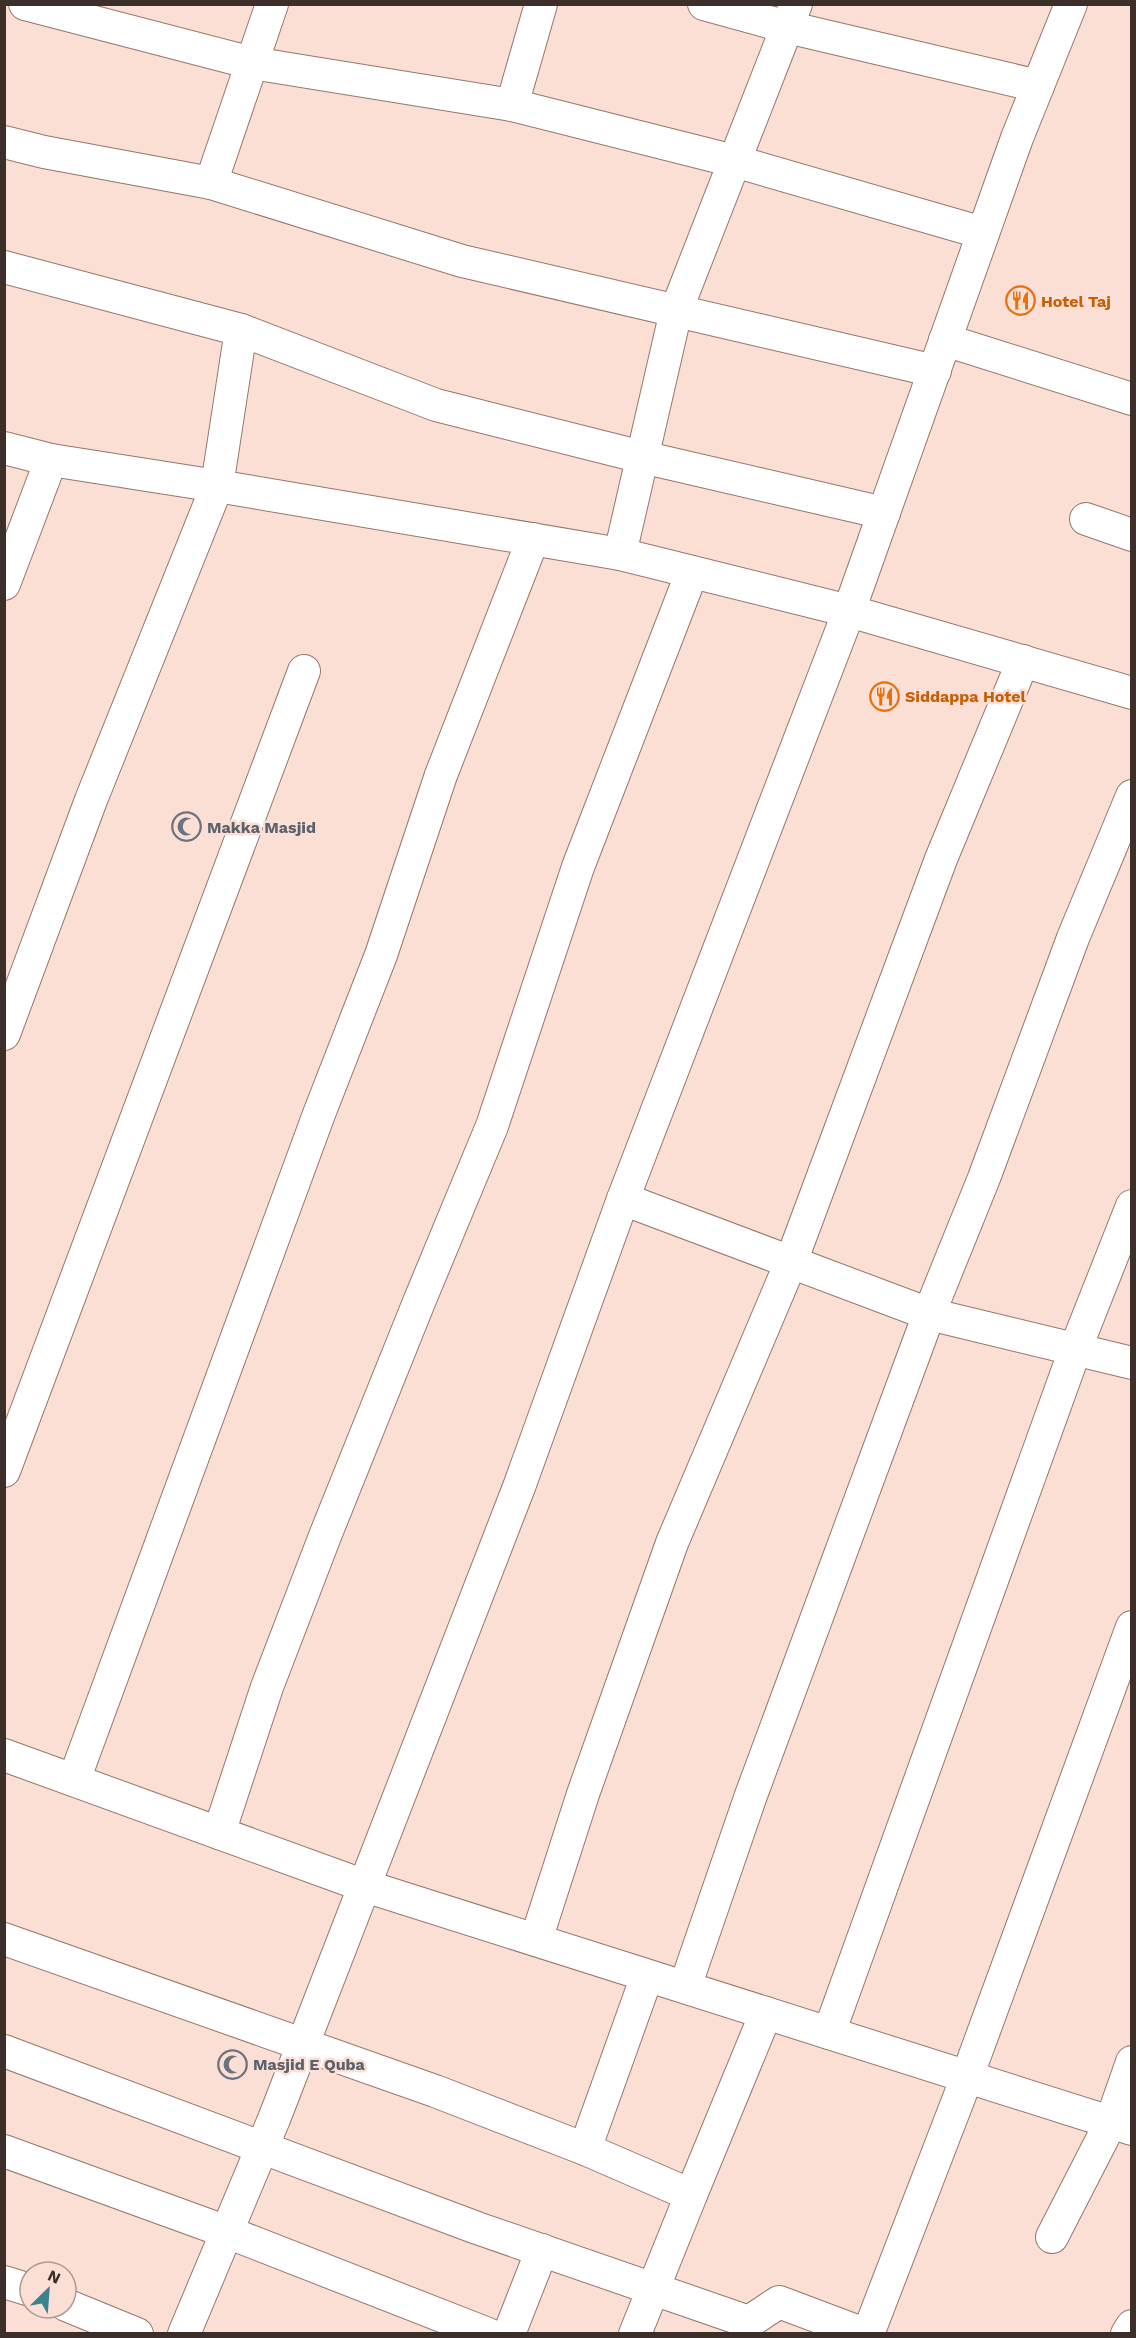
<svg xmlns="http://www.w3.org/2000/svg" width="1136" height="2338" font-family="'Work Sans',sans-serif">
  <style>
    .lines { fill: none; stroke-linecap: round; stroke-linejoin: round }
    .minor-casing { stroke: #95766a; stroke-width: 34 }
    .minor { stroke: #fff; stroke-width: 32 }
    .labels { text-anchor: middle; stroke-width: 5; stroke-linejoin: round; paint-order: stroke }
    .food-label { font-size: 16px; font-weight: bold; fill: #c56008; stroke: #fbdfd4; text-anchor: start }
    .worship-label { font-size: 16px; font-weight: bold; fill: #5b616d; stroke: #fbdfd4; text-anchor: start }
  </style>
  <rect width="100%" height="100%" fill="#fbdfd4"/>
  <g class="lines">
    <defs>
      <g id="minor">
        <path d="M25 4 252 63 512 105 734 161 983 233"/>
        <path d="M272 4 211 183 462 261 935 371"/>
        <path d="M704 4 787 27 1038 86"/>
        <path d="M1071 4 1017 138 849 611 1132 693"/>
        <path d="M512 105 541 4"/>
        <path d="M4 142 44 152 211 183"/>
        <path d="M4 267 241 330 217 486 620 554 849 611 623 1199 519 1487 274 2119 184 2334"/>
        <path d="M241 330 436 405 642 457 884 513"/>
        <path d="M945 340 1132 399"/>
        <path d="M4 448 51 460 217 486 91 800 4 1034"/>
        <path d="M1086 519 1132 535"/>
        <path d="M620 554 676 311 796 4"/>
        <path d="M4 584 51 460"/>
        <path d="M623 1199 929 1314 1132 1363"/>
        <path d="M4 1471 304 671"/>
        <path d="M4 1755 365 1886 1132 2129"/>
        <path d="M74 1780 319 1114 381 955 441 775 533 539"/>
        <path d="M219 1833 267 1687 325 1536 419 1302 492 1126 578 867 692 572"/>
        <path d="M4 1939 435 2091 585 2149 691 2195 635 2334"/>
        <path d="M536 1940 583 1794 672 1543 791 1262 941 859 1023 661"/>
        <path d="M685 1987 750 1798 929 1314 984 1178 1073 938 1132 796"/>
        <path d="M829 2033 1075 1350 1132 1206"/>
        <path d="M4 2051 477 2228 749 2322 779 2302 864 2334"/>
        <path d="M585 2149 647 1976"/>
        <path d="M4 2151 227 2232 488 2334"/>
        <path d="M691 2195 766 2013"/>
        <path d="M1052 2237 1111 2122 1132 2062"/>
        <path d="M4 2282 30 2290"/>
        <path d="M66 2305 137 2334"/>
        <path d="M509 2334 542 2250"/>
        <path d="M868 2334 967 2077 1132 1627"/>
        <path d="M1127 2334 1132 2326"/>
      </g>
    </defs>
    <use href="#minor" class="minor-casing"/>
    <use href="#minor" class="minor"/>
  </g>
  <defs>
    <symbol id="restaurant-ring" viewBox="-11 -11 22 22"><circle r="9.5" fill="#fbdfd4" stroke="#e8710a" stroke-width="1.5"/><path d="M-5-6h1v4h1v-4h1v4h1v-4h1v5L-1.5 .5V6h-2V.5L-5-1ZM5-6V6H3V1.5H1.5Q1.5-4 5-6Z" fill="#e8710a"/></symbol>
    <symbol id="mosque-ring" viewBox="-11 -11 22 22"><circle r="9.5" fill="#fbdfd4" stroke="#6b7280" stroke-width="1.5"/><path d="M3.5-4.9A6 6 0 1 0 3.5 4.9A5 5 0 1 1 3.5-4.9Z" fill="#6b7280"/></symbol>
  </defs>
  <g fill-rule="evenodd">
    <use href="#restaurant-ring" x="1004" y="284" width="33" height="33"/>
    <use href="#restaurant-ring" x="868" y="680" width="33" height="33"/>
    <use href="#mosque-ring" x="170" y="810" width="33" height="33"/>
    <use href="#mosque-ring" x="216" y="2048" width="33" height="33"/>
  </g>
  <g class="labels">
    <g class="food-label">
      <text x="1041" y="307">Hotel Taj</text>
      <text x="905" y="702">Siddappa Hotel</text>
    </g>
    <g class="worship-label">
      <text x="207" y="833">Makka Masjid</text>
      <text x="253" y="2070">Masjid E Quba</text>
    </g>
  </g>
  <rect width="1136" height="2338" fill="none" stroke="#3c2f2a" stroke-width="12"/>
  <g transform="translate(48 2290) rotate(25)"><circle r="28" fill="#fbdfd4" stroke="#af9990" stroke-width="1.5"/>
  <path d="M0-4.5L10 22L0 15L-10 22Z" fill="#3c828e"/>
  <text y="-9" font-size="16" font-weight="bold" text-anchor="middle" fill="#3c2f2a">N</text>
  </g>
</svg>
